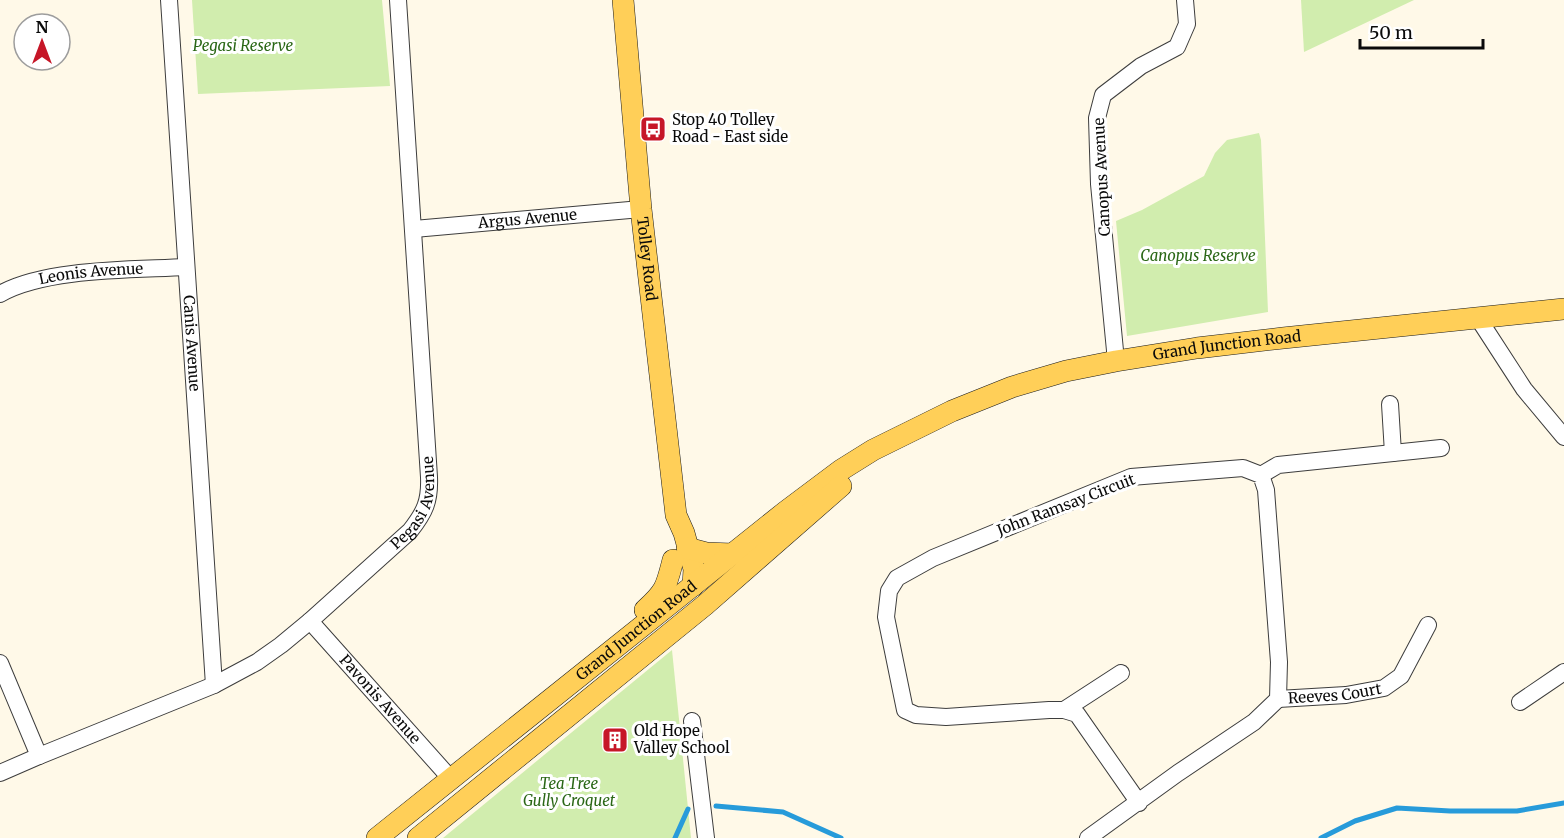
<svg xmlns="http://www.w3.org/2000/svg" width="1564" height="838" font-family="Merriweather,serif">
  <style>
    .green { fill: #d1edae }
    .lines { fill: none; stroke-linecap: round; stroke-linejoin: round }
    .stream { stroke: #279bda; stroke-width: 5 }
    .minor-casing { stroke: #3d3d3d; stroke-width: 18 }
    .major-casing { stroke: #1b1b1b; stroke-width: 22 }
    .minor { stroke: #fff; stroke-width: 16 }
    .major { stroke: #ffcf58; stroke-width: 21 }
    .labels { text-anchor: middle; stroke-width: 6; stroke-linejoin: round; paint-order: stroke }
    .park-label { font-size: 15px; font-style: italic; fill: #2a6716; stroke: #fff }
    .poi-label { font-size: 15px; fill: #0a0a0a; stroke: #fff; text-anchor: start }
    .street-label { font-size: 15px; fill: #0a0a0a; stroke: #fff }
  </style>
  <rect width="100%" height="100%" fill="#fff9e8"/>
  <g class="green">
    <path d="M192 0H382L390 86 198 94Z"/>
    <path d="M1301 0H1414L1304 52Z"/>
    <path d="M1259 133 1261 140 1268 312 1127 336 1116 221 1142 210 1204 176 1215 153 1227 140Z"/>
    <path d="M672 650 691 838H443Z"/>
  </g>
  <g class="lines">
    <g class="stream">
      <path d="M716 806 783 812 841 838"/>
      <path d="M675 838 688 809"/>
      <path d="M1321 838 1355 821 1397 808 1450 811H1517L1564 803"/>
    </g>
    <defs>
      <g id="minor">
        <path id="s1" d="M169 0 214 685"/>
        <path id="s2" d="M414 229 641 209"/>
        <path id="s3" d="M0 294C45 268 134 270 186 267"/>
        <path d="M1478 318 1524 389 1564 437"/>
        <path d="M1116 361 1099 184 1097 118 1103 95 1141 66 1177 47 1187 24 1185 0"/>
        <path d="M1390 404 1393 453"/>
        <path d="M1261 475 1278 465 1441 448"/>
        <path id="s4" d="M310 621 451 779"/>
        <path d="M0 663 39 756"/>
        <path id="s5" d="M1278 699 1346 695 1384 688 1401 676 1428 625"/>
        <path d="M1520 702 1564 672"/>
        <path d="M1064 710 1121 673"/>
        <path d="M692 721 706 838"/>
        <path id="s6" d="M0 773 39 756 214 685 257 662 281 645 310 621 410 531C425 512 430 501 429 477L398 0"/>
        <path d="M1088 838 1178 773 1254 722 1278 699 1279 662 1266 490 1261 475 1243 468 1131 477 933 558 897 578 889 591 886 617 905 710 916 715 946 717 1049 710H1064L1077 714 1139 803"/>
      </g>
      <g id="major">
        <path id="s7" d="M623 0 641 209 676 515 684 533 694 569 693 586"/>
        <path d="M687 548 706 553 733 554"/>
        <path d="M645 610C666 591 666 587 673 560"/>
        <path id="s8" d="M377 838 785 512 841 470 873 450 952 411 1012 387 1066 371 1116 361 1197 348 1283 338 1564 309"/>
        <path d="M418 838 705 605 841 486"/>
      </g>
    </defs>
    <use href="#minor" class="minor-casing"/>
    <use href="#major" class="major-casing"/>
    <use href="#minor" class="minor"/>
    <use href="#major" class="major"/>
  </g>
  <defs>
    <symbol id="bus-square" viewBox="-11 -11 22 22"><rect x="-9" y="-9" width="18" height="18" rx="4" fill="#c61627" stroke="#fff"/><path d="M-5-6H5V4H4V6H2V4H-2V6H-4V4H-5ZM-3.5-4V0h7V-4ZM-3.5 1.2v1.5H-2V1.2ZM2 1.2v1.5H3.5V1.2Z" fill="#fff"/></symbol>
    <symbol id="building-square" viewBox="-11 -11 22 22"><rect x="-9" y="-9" width="18" height="18" rx="4" fill="#c61627" stroke="#fff"/><path d="M-4-6H4V6H1V3H-1V6H-4ZM-2.5-4.3h1.7v1.8h-1.7ZM.8-4.3h1.7v1.8H.8ZM-2.5-1h1.7V.8h-1.7ZM.8-1h1.7V.8H.8Z" fill="#fff"/></symbol>
  </defs>
  <g fill-rule="evenodd">
    <use href="#bus-square" x="638" y="114" width="30" height="30"/>
    <use href="#building-square" x="600" y="725" width="30" height="30"/>
  </g>
  <g class="labels">
    <g class="park-label">
      <text x="243" y="51">Pegasi Reserve</text>
      <text x="1198" y="261">Canopus Reserve</text>
      <text x="569" y="789">Tea Tree<tspan x="569" dy="17">Gully Croquet</tspan></text>
    </g>
    <g class="poi-label">
      <text x="672" y="125">Stop 40 Tolley<tspan x="672" dy="17">Road - East side</tspan></text>
      <text x="634" y="736">Old Hope<tspan x="634" dy="17">Valley School</tspan></text>
    </g>
    <g class="street-label">
      <text transform="translate(1102 177) rotate(-93)" y="5">Canopus Avenue</text>
      <text dy="5" stroke="none"><textPath href="#s2" startOffset="114">Argus Avenue</textPath></text>
      <text dy="5" stroke="none"><textPath href="#s7" startOffset="260">Tolley Road</textPath></text>
      <text dy="5" stroke="none"><textPath href="#s3" startOffset="94">Leonis Avenue</textPath></text>
      <text dy="5" stroke="none"><textPath href="#s1" startOffset="344">Canis Avenue</textPath></text>
      <text dy="5" stroke="none"><textPath href="#s8" startOffset="1002">Grand Junction Road</textPath></text>
      <text dy="5" stroke="none"><textPath href="#s6" startOffset="510">Pegasi Avenue</textPath></text>
      <text transform="translate(1066 505) rotate(-21)" y="5">John Ramsay Circuit</text>
      <text dy="5" stroke="none"><textPath href="#s8" startOffset="332">Grand Junction Road</textPath></text>
      <text dy="5" stroke="none"><textPath href="#s5" startOffset="57">Reeves Court</textPath></text>
      <text dy="5" stroke="none"><textPath href="#s4" startOffset="105">Pavonis Avenue</textPath></text>
    </g>
  </g>
  <g transform="translate(42 42)"><circle r="28" fill="#ffffff" stroke="#9d9d9d" stroke-width="1.5"/>
  <path d="M0-4.5L10 22L0 15L-10 22Z" fill="#c61627"/>
  <text y="-9" font-size="16" font-weight="bold" text-anchor="middle" fill="#0a0a0a">N</text>
  </g>
  <path d="M1360 39v9h123v-9" fill="none" stroke="#0a0a0a" stroke-width="3"/>
  <text x="1369" y="39" font-size="18" fill="#0a0a0a" stroke="#ffffff" stroke-width="4.5" paint-order="stroke">50 m</text>
</svg>
